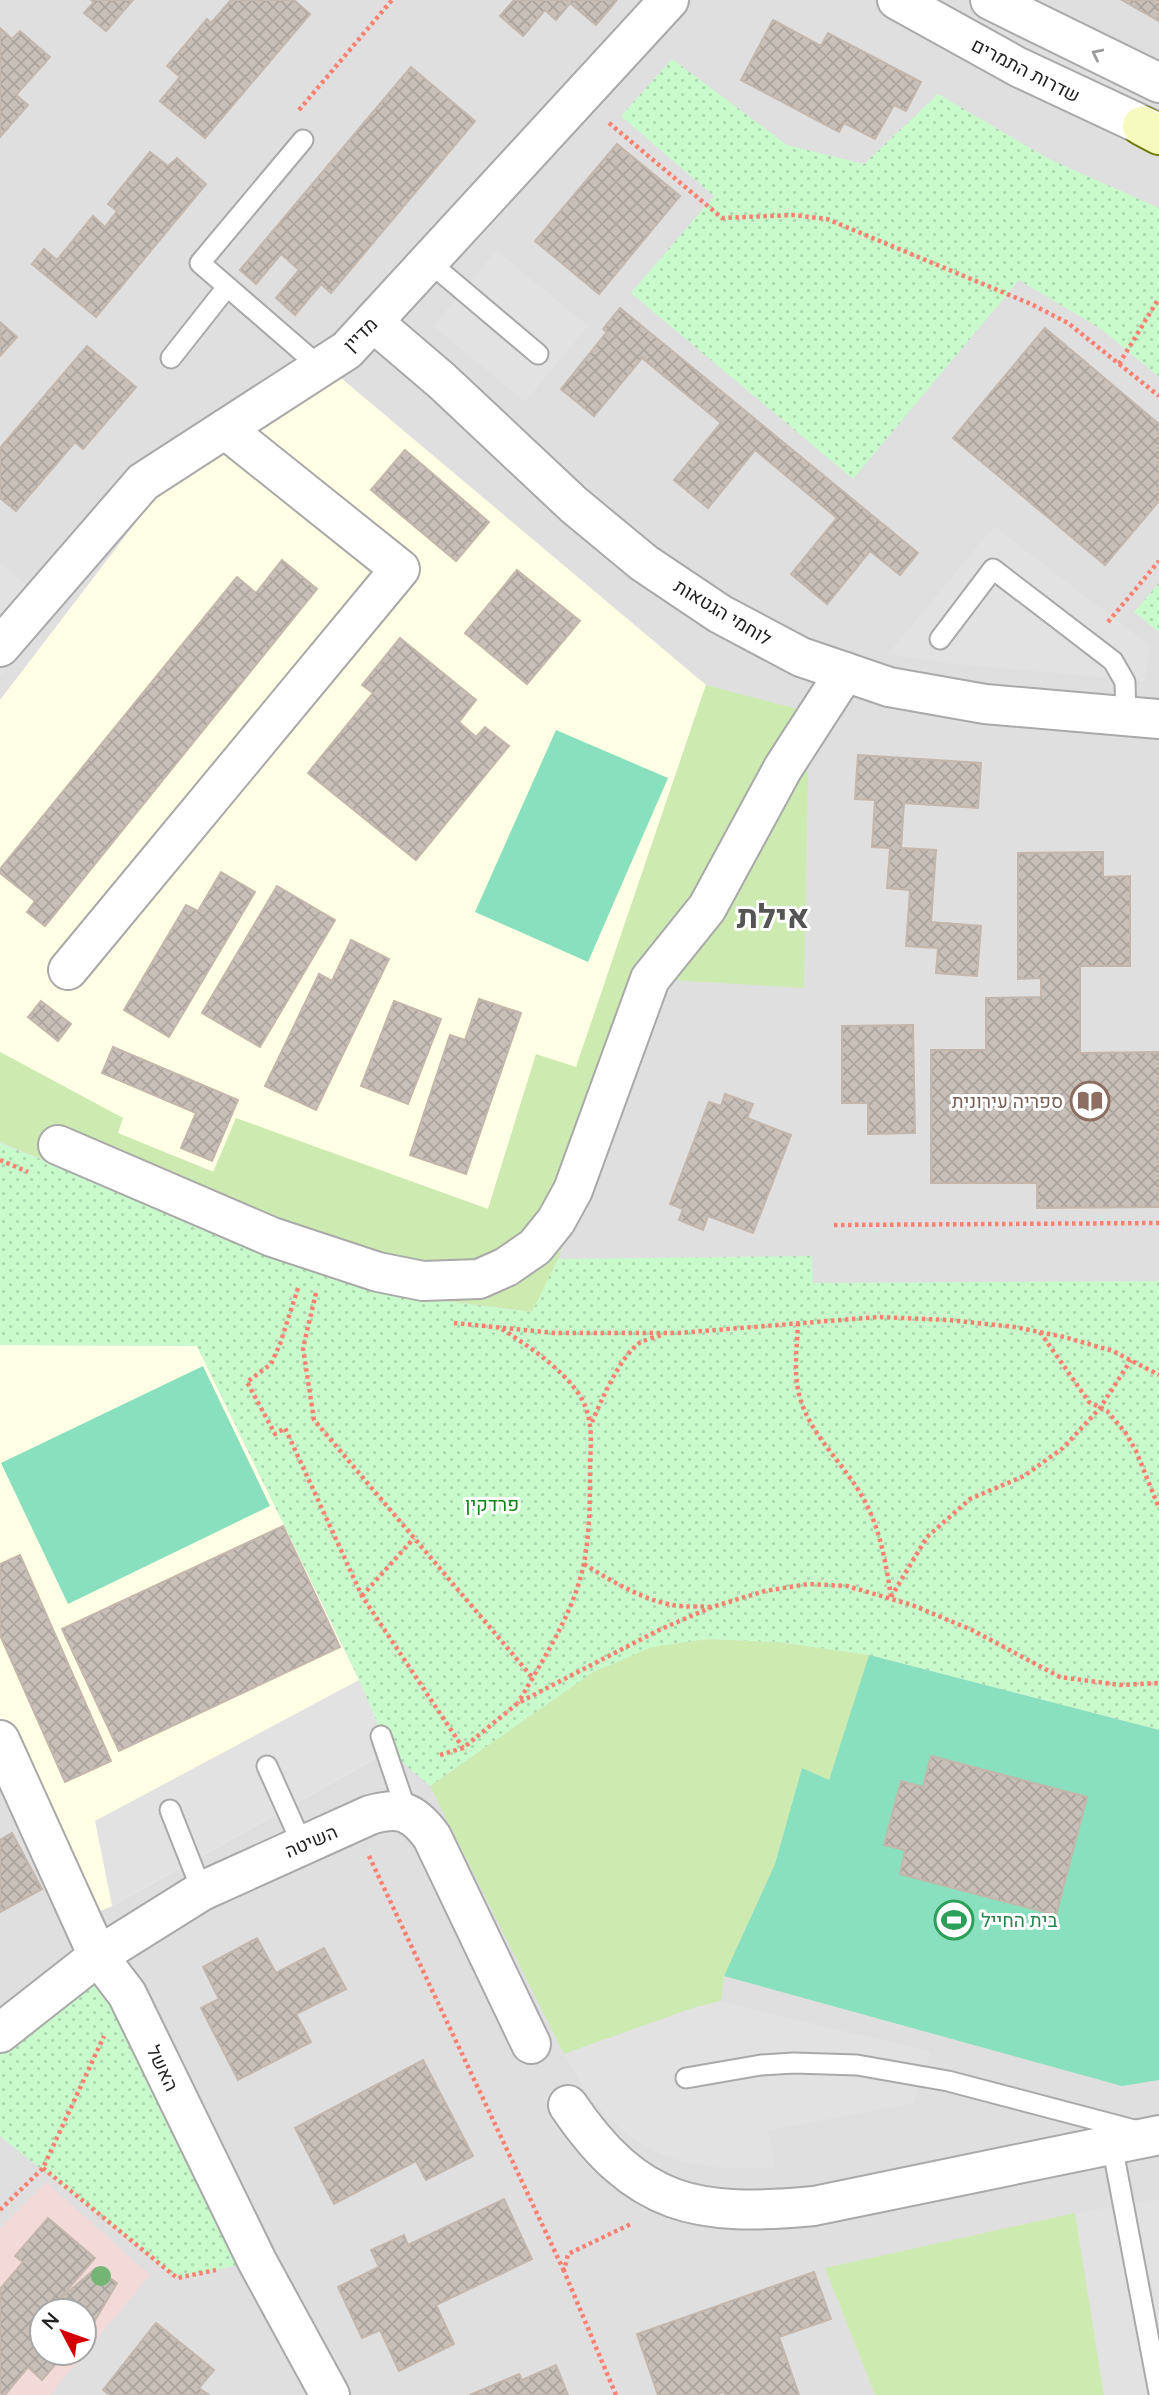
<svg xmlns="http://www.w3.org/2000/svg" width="1159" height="2395" font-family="Lato,Heebo,sans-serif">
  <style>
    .residential { fill: #e0dfdf; fill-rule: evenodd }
    .commercial { fill: #f2dad9; fill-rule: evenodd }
    .education { fill: #ffffe5 }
    .grass { fill: #cdebb0 }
    .park { fill: url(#park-dots) }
    .pitch { fill: #88e0be }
    .parking { fill: #e2e2e2 }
    .building { fill: url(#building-cross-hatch); stroke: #c4b6ab; stroke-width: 2 }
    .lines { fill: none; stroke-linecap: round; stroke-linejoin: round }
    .service-casing { stroke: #a9a9a9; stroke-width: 23 }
    .minor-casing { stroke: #a9a9a9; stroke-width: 42 }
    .tertiary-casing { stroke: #a9a9a9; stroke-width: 42 }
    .secondary-casing { stroke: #707d05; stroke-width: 42 }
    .path { stroke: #fa8072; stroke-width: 4.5; stroke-dasharray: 3.5 3.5; stroke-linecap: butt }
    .service { stroke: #fff; stroke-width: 19 }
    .minor { stroke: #fff; stroke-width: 38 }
    .tertiary { stroke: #fff; stroke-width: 38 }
    .secondary { stroke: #f7fabf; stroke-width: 38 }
    .tree { fill: #74b475 }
    .oneway { stroke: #9c9c9c }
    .labels { text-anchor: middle; stroke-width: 6; stroke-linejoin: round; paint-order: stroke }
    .street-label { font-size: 19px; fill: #222; stroke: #fff }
    .education-label { font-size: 19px; fill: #785e54; stroke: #fff; text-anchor: end }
    .park-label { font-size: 19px; fill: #0c8416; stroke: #fff }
    .leisure-label { font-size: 19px; fill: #27864d; stroke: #fff; text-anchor: start }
    .town-label { font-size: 33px; font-weight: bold; fill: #555; stroke: #fff }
  </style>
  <defs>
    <pattern id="park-dots" width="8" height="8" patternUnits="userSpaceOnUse" patternTransform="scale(1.75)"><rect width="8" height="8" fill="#c8facc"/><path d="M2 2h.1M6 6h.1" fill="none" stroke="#acd6af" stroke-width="1.8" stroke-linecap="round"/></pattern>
    <pattern id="building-cross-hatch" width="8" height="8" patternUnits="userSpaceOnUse" patternTransform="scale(1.75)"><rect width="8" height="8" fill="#c7bfb8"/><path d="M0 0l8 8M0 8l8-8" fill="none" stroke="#aba49e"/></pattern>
  </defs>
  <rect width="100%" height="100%" fill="#f2efe9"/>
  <path class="residential" d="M0 0H1159V2395H0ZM42 2311H84V2353H42Z"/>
  <path class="commercial" d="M46 2182 150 2275 50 2395H0V2228ZM42 2311H84V2353H42Z"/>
  <g class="education">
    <path d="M335 373 706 685 576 1068 536 1055 488 1209 236 1119 214 1172 117 1133 122 1118 0 1052V700L159 492Z"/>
    <path d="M0 1345 197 1346 359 1680 389 1751 112 1906 89 1916 0 1720Z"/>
  </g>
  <g class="grass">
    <path d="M706 685 809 712 804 988 653 979 558 1259 533 1312 422 1298 342 1280 0 1142V1052L123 1118 118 1133 213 1172 236 1118 488 1209 536 1054 576 1067Z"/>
    <path d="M707 1639 779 1642 869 1655 829 1781 802 1768 775 1864 724 1976 721 2001 696 2007 564 2054 430 1786 593 1672 652 1647Z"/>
    <path d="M1075 2213 1104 2395H875L825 2268Z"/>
  </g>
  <g class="park">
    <path d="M672 59 787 145 864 164 938 94 1047 158 1159 208V377L1101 329 1019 280 853 479 631 293 714 196 621 116Z"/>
    <path d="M1159 583V632L1134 612Z"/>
    <path d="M0 1143 269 1250 422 1298 532 1312 558 1259 812 1256 813 1283 1159 1281V1730L869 1655 779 1642 707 1639 652 1647 593 1672 430 1786 389 1751 359 1679 197 1346 0 1345Z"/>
    <path d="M98 1956 257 2261 177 2278 0 2136V2033Z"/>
  </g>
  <g class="pitch">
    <path d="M556 730 668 778 588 962 475 912Z"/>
    <path d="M203 1366 270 1506 68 1604 1 1463Z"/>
    <path d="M869 1655 1159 1730V2080L1122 2086 724 1976 775 1864 802 1768 829 1780Z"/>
  </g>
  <g class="parking">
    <path d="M496 250 588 326 525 402 433 326Z"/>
    <path d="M994 526 1150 646 1144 681 946 663 888 654Z"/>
    <path d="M0 563 56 609 0 677Z"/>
    <path d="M359 1680 389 1751 112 1906 95 1821Z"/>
    <path d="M721 2001 931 2052 914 2103 767 2131 776 2167 744 2169 713 2167 683 2162 655 2152 629 2136 605 2115 584 2088 564 2054 696 2007Z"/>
    <path d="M1159 2199V2395H1104L1075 2213Z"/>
  </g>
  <g class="building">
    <path d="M91 0H133L106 31 84 13 94 2Z"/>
    <path d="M231 0H294L310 14 205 138 160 101 180 77 167 66 207 19 211 23Z"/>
    <path d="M514 0H617L596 25 570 3 556 20 545 10 523 36 500 16Z"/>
    <path d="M1122 0H1159V21Z"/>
    <path d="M773 20 821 46 828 33 921 82 906 111 894 105 875 139 844 123 839 132 741 80Z"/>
    <path d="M0 28 12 39 20 31 50 57 16 95 28 105 0 137Z"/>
    <path d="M411 67 475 121 331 293 321 284 295 315 276 298 299 270 281 254 256 284 240 270Z"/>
    <path d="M617 144 680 196 599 294 535 241Z"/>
    <path d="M150 152 168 166 177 158 206 184 96 317 32 264 44 249 57 260 93 216 105 227 117 211 108 204Z"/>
    <path d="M620 308 918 553 900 575 870 551 827 604 791 574 837 518 755 450 708 508 674 480 721 423 642 358 594 416 561 389 607 332 603 329Z"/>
    <path d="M0 322 17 337 0 356Z"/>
    <path d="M1045 328 1159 424V501L1105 565 953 438Z"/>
    <path d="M87 346 136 387 83 449 75 442 16 511 0 498V448Z"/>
    <path d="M405 450 489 522 456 561 371 490Z"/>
    <path d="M282 560 317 589 45 926 27 912 35 901 0 873V869L237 577 256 593Z"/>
    <path d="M517 570 580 621 527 684 465 633Z"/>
    <path d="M400 638 476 700 459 722 476 737 485 727 509 746 416 860 308 773 373 693 362 685Z"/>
    <path d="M858 755 981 763 978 808 904 803 901 848 936 850 931 922 981 926 977 976 936 973 938 948 906 946 910 890 887 888 890 848 872 847 875 800 855 799Z"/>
    <path d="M1103 852V877L1130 876V966H1080V1053L1159 1052V1207L1037 1208V1183H931V1050H986V998L1041 997V978L1018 979V853Z"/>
    <path d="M221 872 255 892 169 1037 124 1010 186 905 198 911Z"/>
    <path d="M277 886 335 920 260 1047 202 1013Z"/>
    <path d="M351 940 389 959 316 1110 265 1086 319 974 332 981Z"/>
    <path d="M479 999 521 1013 466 1174 410 1155 450 1035 465 1040Z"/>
    <path d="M41 1001 71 1024 58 1041 28 1017Z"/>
    <path d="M394 1001 441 1019 408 1104 361 1086Z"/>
    <path d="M913 1025 915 1133 868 1134V1103H842V1026Z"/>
    <path d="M113 1047 238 1100 212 1161 181 1148 196 1113 102 1073Z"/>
    <path d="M725 1094 753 1104 747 1118 791 1135 753 1233 708 1216 703 1230 679 1220 683 1209 670 1204 709 1102 721 1106Z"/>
    <path d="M283 1526 340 1647 119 1751 62 1629Z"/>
    <path d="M20 1555 111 1761 65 1782 0 1635V1564Z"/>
    <path d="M931 1756 1087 1797 1056 1915 900 1874 905 1850 884 1845 901 1781 923 1787Z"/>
    <path d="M12 1833 42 1889 0 1912V1840Z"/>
    <path d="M257 1938 276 1973 324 1948 346 1989 296 2014 311 2042 238 2080 201 2008 219 1999 203 1967Z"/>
    <path d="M423 2060 473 2156 426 2180 416 2161 334 2204 295 2128Z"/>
    <path d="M504 2199 532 2259 436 2305 454 2344 399 2371 380 2330 362 2338 338 2287 379 2267 371 2250 404 2235 408 2245Z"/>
    <path d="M48 2218 95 2258 49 2311H42V2353H65L42 2380 28 2367 5 2395H0V2289L23 2262 15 2256Z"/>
    <path d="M96 2268 117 2283 84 2339V2311H46Z"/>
    <path d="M814 2272 831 2319 779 2337 799 2395H725L724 2392 716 2395H658L637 2334Z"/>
    <path d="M156 2323 214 2370 199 2388 209 2395H110L103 2390Z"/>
    <path d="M556 2365 568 2395H470L519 2374 522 2380Z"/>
  </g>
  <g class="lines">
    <defs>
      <g id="service">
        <path d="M303 140 200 263 320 367"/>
        <path d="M428 261 538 354"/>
        <path d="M171 358 227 287"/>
        <path d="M940 639 993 569 1113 661 1125 682 1126 716"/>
        <path d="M381 1736 407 1813"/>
        <path d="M267 1766 302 1844"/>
        <path d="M170 1810 202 1891"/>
        <path d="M686 2078 761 2065 794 2063 857 2065 948 2081 1138 2131"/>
        <path d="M1112 2145 1159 2393"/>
      </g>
      <g id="minor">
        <path d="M373 322 442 381 574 505 644 563 720 614 801 657 889 687 985 704 1159 719"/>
        <path d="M0 647 143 482 347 350 669 0"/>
        <path d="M68 970 400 569 225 429"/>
        <path d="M58 1145 272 1237 378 1272 423 1281 479 1279 506 1267 535 1247 556 1221 573 1190 650 979 707 908 783 768 845 672"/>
        <path d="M0 1740 98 1956 127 1994 257 2261 330 2395"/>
        <path d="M0 2033 98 1956 202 1891 370 1815C400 1806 414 1812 432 1837L531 2044"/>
        <path d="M568 2105C637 2207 697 2217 814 2206L1159 2135"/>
      </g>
      <g id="tertiary">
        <path d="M897 0 1018 67 1159 133"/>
        <path d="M990 0 1159 83"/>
      </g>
      <path id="secondary" d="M1142 126 1159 135"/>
    </defs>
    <use href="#service" class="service-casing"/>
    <use href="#minor" class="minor-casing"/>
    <use href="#tertiary" class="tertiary-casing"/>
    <use href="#secondary" class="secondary-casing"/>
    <g class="path">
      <path d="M299 110 392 0"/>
      <path d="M609 123 722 218 793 215 827 219 1031 304 1068 323 1159 396"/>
      <path d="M1119 364 1159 298"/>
      <path d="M1108 622 1159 561"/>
      <path d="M0 1160 28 1172"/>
      <path d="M834 1225 1159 1223"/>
      <path d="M298 1288 280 1344 271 1364 247 1382 275 1434 285 1428 362 1596 463 1748"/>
      <path d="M316 1293 303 1348 314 1420 532 1677"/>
      <path d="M454 1323 555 1333H678L878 1317 949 1320 1015 1327 1064 1337 1113 1351 1159 1375"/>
      <path d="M798 1323C797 1348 793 1374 800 1398 811 1436 845 1465 863 1498 880 1528 886 1563 891 1597"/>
      <path d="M502 1329C528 1346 556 1364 576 1390 594 1414 591 1438 590 1466 590 1498 590 1531 584 1563 574 1613 543 1659 518 1703"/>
      <path d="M1040 1332 1089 1402 1107 1411 1125 1432 1136 1451 1159 1508"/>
      <path d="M592 1422C601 1401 621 1354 641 1342 647 1339 656 1337 662 1335"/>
      <path d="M584 1564C613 1582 644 1601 678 1606 689 1607 701 1606 711 1607"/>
      <path d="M362 1596 414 1538"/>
      <path d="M891 1597 927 1537 970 1499 1024 1476 1063 1448 1100 1408 1131 1360"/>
      <path d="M440 1755 463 1748 518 1703 661 1629 712 1607 765 1591 808 1584 847 1586 912 1605 972 1630 1060 1677 1120 1685 1159 1683"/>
      <path d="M369 1856 564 2271"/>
      <path d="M43 2168 177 2278 216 2270"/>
      <path d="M0 2210 43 2168 104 2036"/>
      <path d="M616 2395 564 2271 568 2254 631 2224"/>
    </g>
    <use href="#service" class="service"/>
    <use href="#minor" class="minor"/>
    <use href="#tertiary" class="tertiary"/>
    <use href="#secondary" class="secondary"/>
  </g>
  <circle class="tree" cx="101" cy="2276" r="10"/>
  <defs><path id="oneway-chevron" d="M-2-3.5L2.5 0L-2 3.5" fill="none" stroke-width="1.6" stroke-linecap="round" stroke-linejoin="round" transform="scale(1.75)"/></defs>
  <use class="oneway" href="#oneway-chevron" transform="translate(1097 54) rotate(-154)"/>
  <defs>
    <symbol id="library-ring" viewBox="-11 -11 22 22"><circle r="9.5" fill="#fff" stroke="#8d6e63" stroke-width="1.5"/><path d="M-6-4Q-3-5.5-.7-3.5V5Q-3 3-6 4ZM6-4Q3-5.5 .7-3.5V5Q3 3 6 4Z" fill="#8d6e63"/></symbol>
    <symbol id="stadium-ring" viewBox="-11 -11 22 22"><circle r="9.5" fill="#fff" stroke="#2e9e5b" stroke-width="1.5"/><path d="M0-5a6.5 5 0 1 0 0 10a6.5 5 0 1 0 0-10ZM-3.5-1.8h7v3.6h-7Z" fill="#2e9e5b"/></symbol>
  </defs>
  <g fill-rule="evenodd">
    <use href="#library-ring" x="1068" y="1079" width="44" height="44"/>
    <use href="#stadium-ring" x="932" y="1898" width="44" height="44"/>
  </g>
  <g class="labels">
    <g class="street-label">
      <text transform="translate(1026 70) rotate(27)" y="7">שדרות התמרים</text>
      <text transform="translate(360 334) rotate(-45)" y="7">מדיין</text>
      <text transform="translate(723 612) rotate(31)" y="7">לוחמי הגטאות</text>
      <text transform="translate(311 1841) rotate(-23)" y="7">השיטה</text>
      <text transform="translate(163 2068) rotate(64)" y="7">האשל</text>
    </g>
    <g class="education-label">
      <text x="1063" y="1108">ספריה עירונית</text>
    </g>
    <g class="park-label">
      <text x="492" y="1511">פרדקין</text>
    </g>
    <g class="leisure-label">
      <text x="981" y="1927">בית החייל</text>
    </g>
    <g class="town-label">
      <text x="773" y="928">אילת</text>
    </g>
  </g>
  <g transform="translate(63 2332) rotate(311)"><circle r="33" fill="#ffffff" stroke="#a7a7a7" stroke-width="2"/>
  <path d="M0-5L12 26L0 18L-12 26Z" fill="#d40000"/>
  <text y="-10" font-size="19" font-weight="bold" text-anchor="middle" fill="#222222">N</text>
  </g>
</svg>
